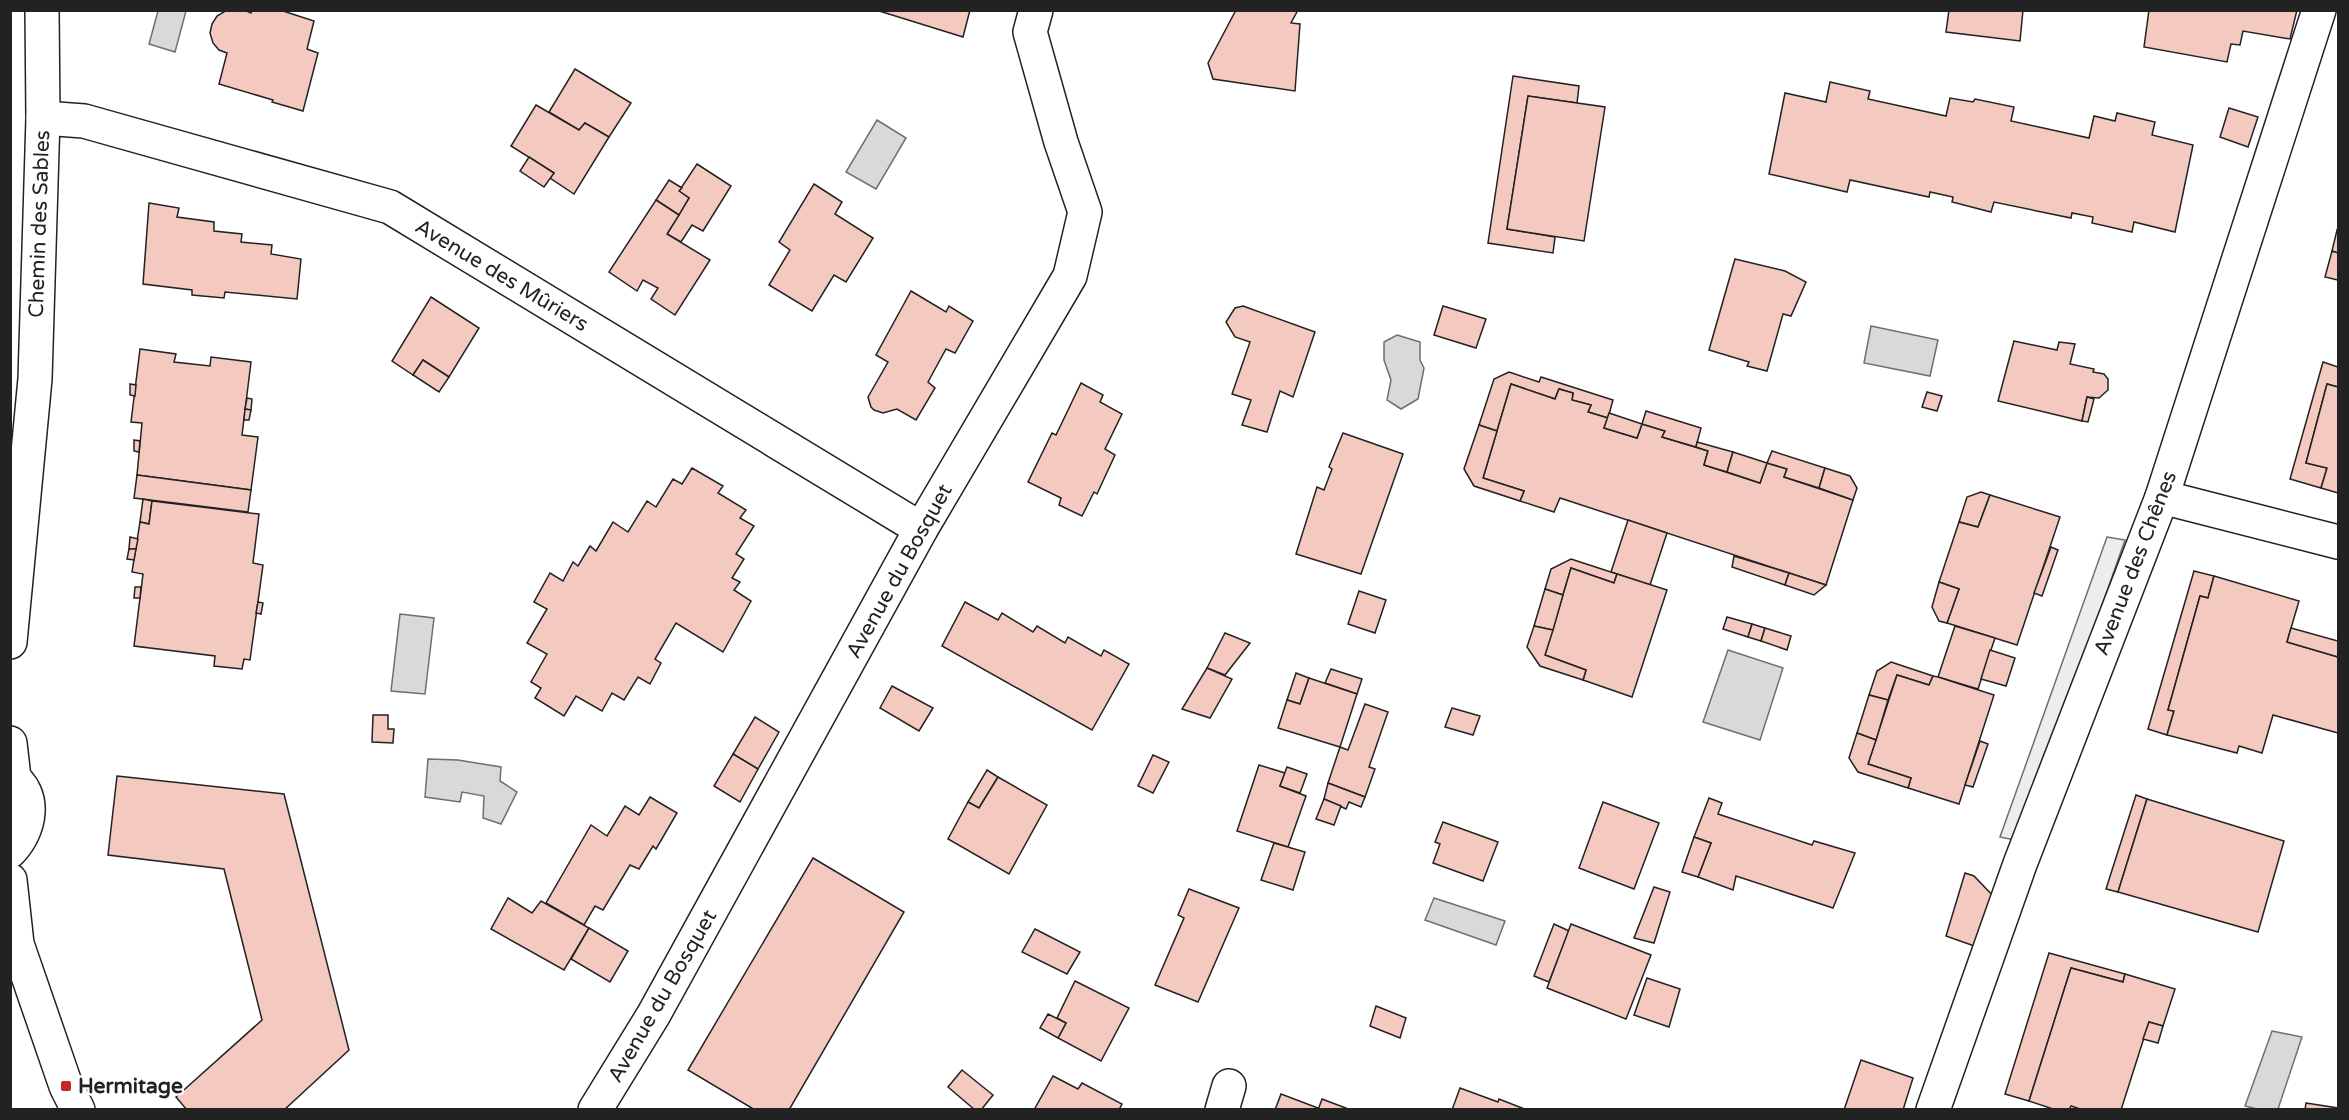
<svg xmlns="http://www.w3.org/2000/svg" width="2349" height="1120" font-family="'Varela Round',sans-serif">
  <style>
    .parking { fill: #ededed; stroke: #6f6f6f; stroke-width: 1.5 }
    .water { fill: #d9d9d9; stroke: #6f6f6f; stroke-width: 1.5 }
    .building { fill: #f3c9c0; stroke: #222; stroke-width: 1.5 }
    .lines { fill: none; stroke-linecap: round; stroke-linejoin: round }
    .street-casing { stroke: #222; stroke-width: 36 }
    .secondary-casing { stroke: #222; stroke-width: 36 }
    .street { stroke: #fff; stroke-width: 33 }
    .secondary { stroke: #fff; stroke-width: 33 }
    .poi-dot { fill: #c62828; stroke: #fff; stroke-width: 2 }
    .labels { text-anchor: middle; stroke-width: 4.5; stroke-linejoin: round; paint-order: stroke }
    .street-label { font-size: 21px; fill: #222; stroke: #fff }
    .poi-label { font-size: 21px; font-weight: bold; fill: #222; stroke: #fff; text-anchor: start }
  </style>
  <rect width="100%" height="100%" fill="#fff"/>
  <path class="parking" d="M2107 537 2125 540 2019 841 2000 837Z"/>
  <g class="water">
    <path d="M158 11H186L175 52 149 44Z"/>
    <path d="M877 120 906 138 876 189 846 172Z"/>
    <path d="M1871 326 1938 340 1930 376 1864 363Z"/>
    <path d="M1397 335 1420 342V360L1424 368 1418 399 1401 409 1387 400 1391 380 1384 360V342Z"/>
    <path d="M400 614 434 618 425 694 391 691Z"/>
    <path d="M1728 650 1783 668 1760 740 1703 722Z"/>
    <path d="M428 759 458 760 501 767 500 781 517 792 501 824 483 818 484 796 462 792 460 802 425 797Z"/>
    <path d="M1434 898 1505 921 1496 945 1425 920Z"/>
    <path d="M2272 1031 2302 1037 2278 1109H2257L2245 1106Z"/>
  </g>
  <g class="building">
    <path d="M227 10H244L251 13 252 10H280L314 21 307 49 318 53 303 111 272 102 273 100 219 84 227 53 219 50 213 43 210 33 212 24 217 16Z"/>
    <path d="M876 10H970L963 37Z"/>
    <path d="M1236 10H1298L1291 23 1300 24 1295 91 1213 79 1208 63Z"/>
    <path d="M1949 10H2023L2020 41 1946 32Z"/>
    <path d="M2149 10H2297L2290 39 2243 31 2240 45 2231 44 2227 62 2144 47Z"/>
    <path d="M575 69 631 103 609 137 585 123 579 130 549 112Z"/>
    <path d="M1513 76 1579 86 1577 103 1528 96 1507 229 1555 237 1553 253 1488 243Z"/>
    <path d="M1830 82 1870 91 1868 99 1946 116 1950 98 1973 102 1975 99 2014 107 2011 121 2089 138 2094 116 2115 121 2117 113 2155 122 2152 135 2193 145 2175 232 2134 222 2132 232 2092 223 2093 217 2072 213 2071 218 1994 202 1991 212 1952 202 1953 197 1930 192 1929 197 1850 180 1847 192 1769 174 1785 93 1826 102Z"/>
    <path d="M1528 96 1605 107 1584 241 1507 229Z"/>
    <path d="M536 105 579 130 585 123 609 137 574 194 550 178 554 173 511 146Z"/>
    <path d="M2229 108 2258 117 2248 147 2220 137Z"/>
    <path d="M529 157 554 173 544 187 520 171Z"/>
    <path d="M697 164 731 186 703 231 692 225 681 242 667 234 689 198 679 191Z"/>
    <path d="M669 180 682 188 679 191 689 198 679 215 656 200Z"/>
    <path d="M814 184 842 202 835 214 873 238 846 282 834 275 812 311 769 285 790 250 779 242Z"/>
    <path d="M656 200 679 215 667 234 710 260 675 315 651 299 658 288 643 280 637 291 609 272Z"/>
    <path d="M149 203 179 208 177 217 214 222V231L242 234 241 242 272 245 271 254 301 259 297 299 225 292 224 298 192 295V290L143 284Z"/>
    <path d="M2337 230 2338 231V253L2332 251Z"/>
    <path d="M2332 251 2338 253V280L2325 277Z"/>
    <path d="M1735 259 1785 271 1806 282 1791 316 1783 314 1767 371 1747 366 1749 362 1709 350Z"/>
    <path d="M911 291 946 312 949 306 973 321 955 353 946 349 928 382 935 388 916 420 897 409 883 413 874 410 871 407 868 397 888 362 876 355Z"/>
    <path d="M431 297 479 328 449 377 423 360 413 375 392 361Z"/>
    <path d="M1243 306 1315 332 1293 397 1280 391 1267 432 1242 425 1251 400 1232 394 1250 342 1235 337 1226 322 1235 308Z"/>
    <path d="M1443 306 1486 319 1476 348 1434 335Z"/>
    <path d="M2014 341 2057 350 2059 342 2075 344 2070 364 2094 369 2093 372 2104 374 2108 379V390L2099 398 2087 397 2082 421 1998 401Z"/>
    <path d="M140 349 176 354 174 362 210 366 211 357 251 362 242 435 258 437 251 490 137 475 142 423 131 422Z"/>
    <path d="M423 360 449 377 439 392 413 375Z"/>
    <path d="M2323 362 2338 367V387L2327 384 2306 463 2327 468 2321 488 2290 479Z"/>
    <path d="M1509 372 1539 382 1541 377 1613 400 1608 418 1588 412 1591 405 1572 400 1573 393 1559 389 1555 399 1511 384 1497 431 1479 425 1494 379Z"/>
    <path d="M1081 383 1103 395 1100 402 1122 414 1105 449 1115 455 1097 494 1094 492 1082 516 1059 505 1061 498 1028 482 1052 433 1056 435Z"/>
    <path d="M130 384 136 385 135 396 130 395Z"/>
    <path d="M1511 384 1555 399 1559 389 1573 393 1572 400 1591 405 1588 412 1608 418 1604 428 1637 438 1642 424 1665 431 1662 437 1708 451 1704 465 1760 483 1767 463 1787 469 1784 477 1853 500 1826 585 1560 498 1554 512 1520 501 1524 491 1483 478Z"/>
    <path d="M2327 384 2338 387V493L2321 488 2327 468 2306 463Z"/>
    <path d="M1927 392 1942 396 1937 411 1922 407Z"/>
    <path d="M2087 397 2094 399 2088 422 2082 421Z"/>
    <path d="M247 398 252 399 251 410 245 409Z"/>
    <path d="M245 409 251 410 249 420H244Z"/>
    <path d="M1646 411 1701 428 1696 447 1662 437 1665 431 1642 424Z"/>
    <path d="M1609 413 1642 424 1637 438 1604 428Z"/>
    <path d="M1479 425 1497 431 1483 478 1524 491 1520 501 1474 486 1464 469Z"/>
    <path d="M1343 433 1403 454 1361 574 1296 554 1317 487 1324 490 1332 469 1329 467Z"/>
    <path d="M134 440 140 441 139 452 134 451Z"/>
    <path d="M1697 442 1733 452 1727 472 1704 465 1708 451 1696 447Z"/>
    <path d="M1772 451 1825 468 1819 488 1784 477 1787 469 1767 463Z"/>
    <path d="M1733 452 1767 463 1760 483 1727 472Z"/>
    <path d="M692 468 723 486 718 493 746 510 740 518 754 526 736 554 744 559 732 578 740 582 734 590 751 601 723 652 676 623 655 659 661 663 650 684 638 677 624 700 612 693 602 711 576 696 564 716 535 698 541 688 531 682 547 654 527 643 547 609 534 602 550 573 563 581 573 562 578 566 590 546 596 551 613 522 628 532 647 501 656 507 673 479 682 484Z"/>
    <path d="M1825 468 1850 476 1857 488 1853 500 1819 488Z"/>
    <path d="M137 475 251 490 248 512 134 498Z"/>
    <path d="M1981 492 1990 495 1978 527 1959 522 1967 497Z"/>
    <path d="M1990 495 2060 517 2017 645 1947 623 1959 589 1939 582 1959 522 1978 527Z"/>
    <path d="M143 499 152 501 149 524 140 522Z"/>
    <path d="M152 501 259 514 253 563 263 565 250 660 244 659 242 669 214 666 215 656 134 646 143 574 132 572 140 522 149 524Z"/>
    <path d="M1628 520 1667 533 1650 585 1611 572Z"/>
    <path d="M130 537 138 539 136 549H129Z"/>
    <path d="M2051 547 2058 550 2042 596 2034 593Z"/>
    <path d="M129 549H136L134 560 127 559Z"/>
    <path d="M1734 556 1789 573 1785 585 1732 567Z"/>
    <path d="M1571 559 1617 574 1614 583 1571 568 1563 595 1545 589 1551 569Z"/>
    <path d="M1571 568 1614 583 1617 574 1667 590 1632 697 1583 680 1586 670 1545 655Z"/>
    <path d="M2194 571 2214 576 2208 598 2200 596 2168 710 2174 711 2167 735 2148 729Z"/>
    <path d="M1789 573 1826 585 1814 595 1785 585Z"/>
    <path d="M2214 576 2299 601 2287 642 2338 657V733L2273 715 2262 753 2239 746 2237 753 2167 735 2174 711 2168 710 2200 596 2208 598Z"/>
    <path d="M1939 582 1959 589 1947 623 1939 621 1932 607Z"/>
    <path d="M135 587H141L140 598H134Z"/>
    <path d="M1545 589 1563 595 1553 630 1534 626Z"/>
    <path d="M1359 591 1386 600 1375 633 1348 624Z"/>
    <path d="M258 602 263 603 261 614 256 613Z"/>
    <path d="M965 602 998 620 1002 613 1033 632 1037 626 1065 643 1068 637 1101 656 1104 650 1129 664 1092 730 942 646Z"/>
    <path d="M1727 617 1752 624 1748 637 1723 629Z"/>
    <path d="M1752 624 1765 628 1761 641 1748 637Z"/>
    <path d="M1534 626 1553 630 1545 655 1586 670 1583 680 1540 666 1527 647Z"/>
    <path d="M1955 626 1995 638 1978 689 1938 677Z"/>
    <path d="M1765 628 1791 636 1787 650 1761 641Z"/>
    <path d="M2291 628 2338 641V657L2287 642Z"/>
    <path d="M1225 633 1250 643 1225 675 1207 668Z"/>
    <path d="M1990 650 2015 658 2006 686 1981 679Z"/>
    <path d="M1891 662 1933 676 1929 685 1897 675 1888 700 1869 695 1877 671Z"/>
    <path d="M1207 668 1232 679 1210 718 1182 709Z"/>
    <path d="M1331 669 1362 679 1357 694 1325 683Z"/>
    <path d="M1296 673 1309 678 1300 704 1287 700Z"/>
    <path d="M1897 675 1929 685 1933 676 1938 677 1994 695 1959 804 1908 788 1911 778 1868 764Z"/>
    <path d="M1309 678 1357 694 1340 747 1278 728 1287 700 1300 704Z"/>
    <path d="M892 686 933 708 919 731 880 708Z"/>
    <path d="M1869 695 1888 700 1876 740 1857 733Z"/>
    <path d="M1365 704 1388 712 1369 767 1375 769 1365 797 1328 783 1340 747 1348 750Z"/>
    <path d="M1452 708 1480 716 1473 735 1445 727Z"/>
    <path d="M373 715H388V729H394L393 743 372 742Z"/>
    <path d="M755 717 779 732 758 769 733 754Z"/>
    <path d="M1857 733 1876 740 1868 764 1911 778 1908 788 1858 772 1849 758Z"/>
    <path d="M1980 741 1988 744 1973 787 1965 785Z"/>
    <path d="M733 754 758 769 740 802 714 786Z"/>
    <path d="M1153 755 1169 762 1153 793 1138 786Z"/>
    <path d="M1259 765 1285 773 1280 786 1306 796 1288 847 1237 831Z"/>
    <path d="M1287 767 1307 774 1300 793 1280 786Z"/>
    <path d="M987 770 998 777 979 808 968 802Z"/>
    <path d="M117 776 284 794 349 1050 284 1110H187L176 1097 262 1020 224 869 108 855Z"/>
    <path d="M998 777 1047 805 1009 874 948 839 968 802 979 808Z"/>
    <path d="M1328 783 1365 797 1361 807 1349 802 1346 809 1324 799Z"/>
    <path d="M2136 795 2147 799 2118 892 2106 889Z"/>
    <path d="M650 797 677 813 656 849 653 846 639 869 630 865 603 910 595 906 584 925 546 903 591 825 607 836 625 806 639 815Z"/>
    <path d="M1709 798 1722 803 1718 814 1812 845 1814 841 1855 853 1833 908 1736 876 1733 890 1698 877 1711 843 1694 837Z"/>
    <path d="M1324 799 1341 806 1334 825 1316 819Z"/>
    <path d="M2147 799 2284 841 2258 932 2118 892Z"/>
    <path d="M1603 802 1659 823 1634 889 1579 868Z"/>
    <path d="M1443 822 1498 842 1483 881 1433 863 1440 844 1435 842Z"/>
    <path d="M1694 837 1711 843 1698 877 1682 872Z"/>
    <path d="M1274 843 1305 852 1293 890 1261 880Z"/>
    <path d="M813 858 904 912 789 1110H755L688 1070Z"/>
    <path d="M1965 873 1974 876 1996 899 1980 948 1946 936Z"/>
    <path d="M1654 887 1670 892 1654 943 1634 938Z"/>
    <path d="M1189 889 1239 908 1198 1002 1155 985 1184 918 1178 915Z"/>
    <path d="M508 898 532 913 541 901 589 928 564 970 491 929Z"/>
    <path d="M1554 924 1569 931 1549 982 1534 976Z"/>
    <path d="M1571 924 1651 955 1626 1019 1547 988Z"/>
    <path d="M589 928 628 951 610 982 571 959Z"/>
    <path d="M1035 929 1080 952 1067 974 1022 952Z"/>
    <path d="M2049 953 2125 974 2123 982 2071 968 2029 1101 2005 1094Z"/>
    <path d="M2071 968 2123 982 2125 974 2175 989 2163 1026 2149 1022 2121 1110H2083L2071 1106 2069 1110H2056L2029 1101Z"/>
    <path d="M1647 978 1680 989 1669 1027 1634 1015Z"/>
    <path d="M1075 981 1129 1008 1101 1061 1058 1038 1066 1023 1057 1018Z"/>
    <path d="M1376 1006 1406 1018 1400 1038 1370 1026Z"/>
    <path d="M1048 1014 1066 1023 1058 1038 1040 1028Z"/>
    <path d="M2149 1022 2163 1026 2158 1043 2143 1039Z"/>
    <path d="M1861 1060 1913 1078 1903 1110H1844Z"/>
    <path d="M962 1070 993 1095 981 1110H975L948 1087Z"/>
    <path d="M1053 1076 1078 1089 1082 1083 1122 1104 1119 1110H1034Z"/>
    <path d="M1460 1088 1498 1102 1499 1099 1527 1110H1452Z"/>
    <path d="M1281 1094 1318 1108V1110H1275Z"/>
    <path d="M1322 1099 1351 1110H1318Z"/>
    <path d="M2306 1103 2338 1108V1110H2305Z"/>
  </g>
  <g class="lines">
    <defs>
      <g id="street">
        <path d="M43 118 84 121 390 207 921 529"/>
        <path d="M2162 497 2338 542"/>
        <path d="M595 1110 654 1014 921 529 1070 276 1085 212 1061 142 1030 32 1036 10"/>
        <path d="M1222 1110 1229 1086"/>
        <path d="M1933 1110 2020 864 2162 497 2319 10"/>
      </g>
      <g id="secondary">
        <path d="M10 642 35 379 43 118 42 10"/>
        <path d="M10 743 14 778"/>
        <path d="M10 776C38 794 30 831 10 851"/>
        <path d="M10 880 17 944 66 1086 78 1110"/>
      </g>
    </defs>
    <use href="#street" class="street-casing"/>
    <use href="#secondary" class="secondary-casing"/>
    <use href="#street" class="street"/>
    <use href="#secondary" class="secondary"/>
  </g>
  <rect class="poi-dot" x="60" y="1080" width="12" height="12" rx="3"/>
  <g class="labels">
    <g class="street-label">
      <text transform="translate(39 224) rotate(-88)" y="7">Chemin des Sables</text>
      <text transform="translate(502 275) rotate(31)" y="7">Avenue des Mûriers</text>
      <text transform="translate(2135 563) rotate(-69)" y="7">Avenue des Chênes</text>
      <text transform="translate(899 571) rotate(-61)" y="7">Avenue du Bosquet</text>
      <text transform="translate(662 996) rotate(-60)" y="7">Avenue du Bosquet</text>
    </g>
    <g class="poi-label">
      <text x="78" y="1093">Hermitage</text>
    </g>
  </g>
  <rect width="2349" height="1120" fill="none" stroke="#222222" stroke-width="24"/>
</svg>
